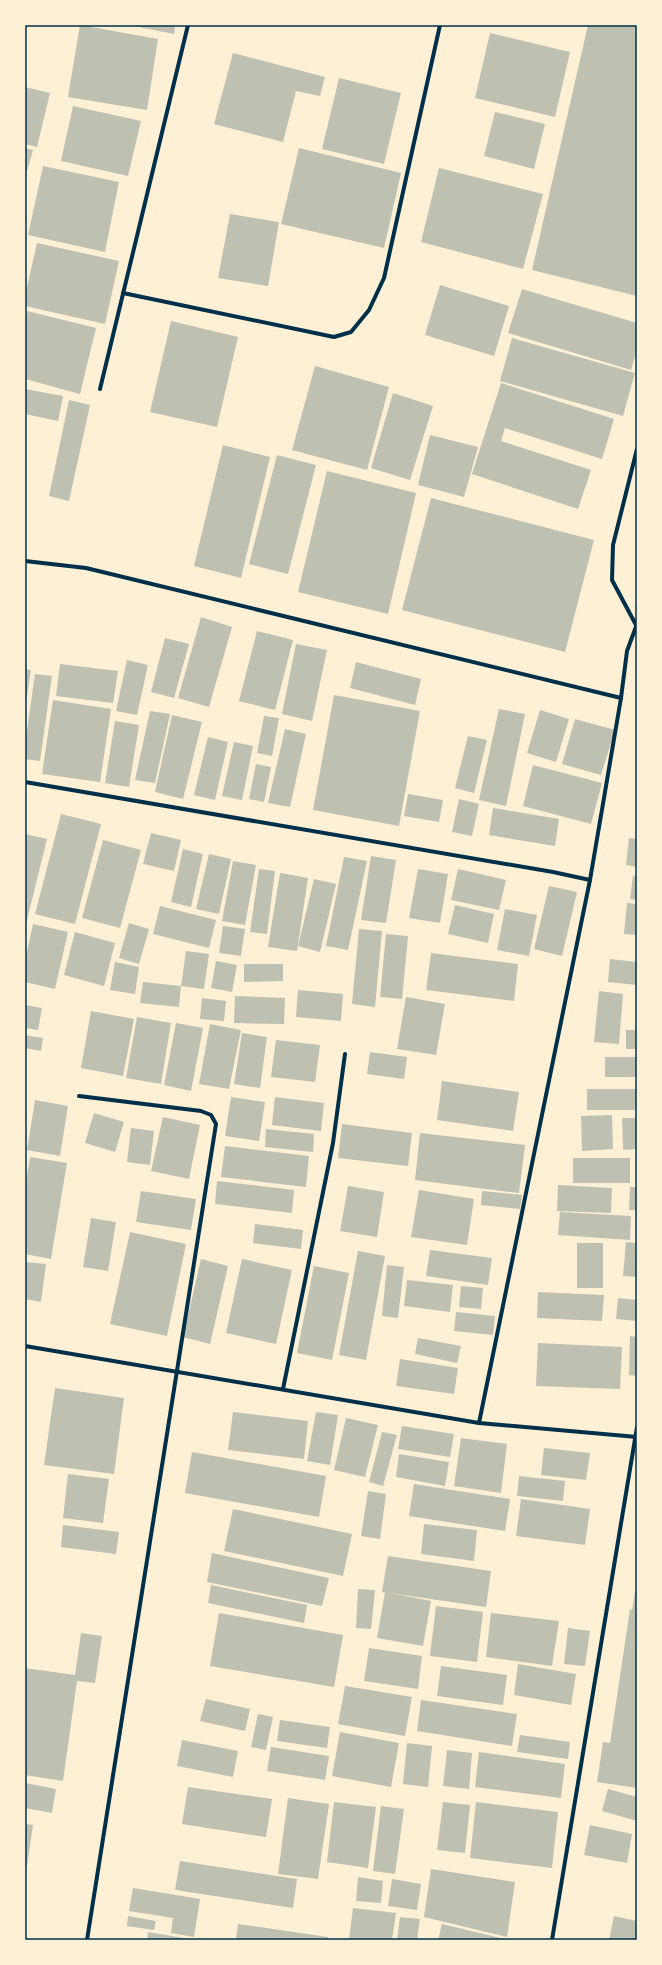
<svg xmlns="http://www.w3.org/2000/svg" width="662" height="1965" font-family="Signika,sans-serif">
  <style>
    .building { fill: #bec0b2 }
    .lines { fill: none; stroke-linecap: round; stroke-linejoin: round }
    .minor { stroke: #003049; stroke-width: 4 }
    .neatline { fill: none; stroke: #003049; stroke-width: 1.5 }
  </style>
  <rect width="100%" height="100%" fill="#fdf0d5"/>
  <g class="building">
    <path d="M80 25 158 39 147 110 68 97Z"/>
    <path d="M128 25H175L174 34Z"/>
    <path d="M588 25H637V296L532 270Z"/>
    <path d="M490 33 570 52 555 117 475 98Z"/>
    <path d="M233 53 325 77 320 96 296 91 283 142 214 124Z"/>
    <path d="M339 78 401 93 384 164 322 149Z"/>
    <path d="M25 87 50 93 37 147 25 144Z"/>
    <path d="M73 106 141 121 128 176 61 161Z"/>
    <path d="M495 112 545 124 534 169 484 156Z"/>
    <path d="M25 148 33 150 27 171H25Z"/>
    <path d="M299 148 401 173 384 248 281 224Z"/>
    <path d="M43 166 119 182 105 252 28 235Z"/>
    <path d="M439 168 543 194 523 269 421 242Z"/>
    <path d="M230 214 279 222 268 286 218 278Z"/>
    <path d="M37 243 119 261 105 324 25 306V296Z"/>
    <path d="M440 285 509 306 494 356 425 335Z"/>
    <path d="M522 289 637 323V349L631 370 508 333Z"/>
    <path d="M27 311 96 328 80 394 25 379V321Z"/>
    <path d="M171 321 238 337 217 427 150 412Z"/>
    <path d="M512 338 635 373 623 416 500 381Z"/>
    <path d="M315 366 389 387 367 470 292 450Z"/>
    <path d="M501 383 614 419 602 459 505 428 501 441 591 470 578 509 472 474Z"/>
    <path d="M25 389 63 396 58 421 25 414Z"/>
    <path d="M393 393 433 406 410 480 371 468Z"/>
    <path d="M69 400 90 405 69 501 49 496Z"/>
    <path d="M430 435 478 447 464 497 418 485Z"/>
    <path d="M223 445 270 457 241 578 194 566Z"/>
    <path d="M277 455 316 465 288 574 249 564Z"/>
    <path d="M327 471 416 493 388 614 298 592Z"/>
    <path d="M431 498 594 540 565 652 402 610Z"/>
    <path d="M201 617 232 627 209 707 178 698Z"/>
    <path d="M257 631 293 640 275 710 239 701Z"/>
    <path d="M165 638 189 644 174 698 151 692Z"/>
    <path d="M296 644 327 650 312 721 282 714Z"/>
    <path d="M127 660 148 665 137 715 116 711Z"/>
    <path d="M356 662 421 679 415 705 350 688Z"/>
    <path d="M60 664 118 671 113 703 56 696Z"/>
    <path d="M25 669 31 670 26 702H25Z"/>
    <path d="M35 674 52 676 40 761 25 759V744Z"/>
    <path d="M334 695 420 711 399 826 313 810Z"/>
    <path d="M53 700 111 709 100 782 42 774Z"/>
    <path d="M499 709 525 714 506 806 479 800Z"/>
    <path d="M540 710 569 719 556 762 527 753Z"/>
    <path d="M150 711 170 714 155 783 135 780Z"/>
    <path d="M172 715 202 722 183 799 155 792Z"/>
    <path d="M264 716 279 718 272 756 257 753Z"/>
    <path d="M575 719 615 730 601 775 562 764Z"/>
    <path d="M115 721 139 725 129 787 105 783Z"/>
    <path d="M285 729 306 734 290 807 268 803Z"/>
    <path d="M468 736 487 740 474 793 455 788Z"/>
    <path d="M208 737 228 742 215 800 194 795Z"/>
    <path d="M234 742 253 746 242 800 222 796Z"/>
    <path d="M256 764 271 767 264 802 249 799Z"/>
    <path d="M533 765 602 783 591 824 523 806Z"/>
    <path d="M408 794 443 800 439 822 404 816Z"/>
    <path d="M459 799 479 804 472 836 452 832Z"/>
    <path d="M493 808 559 819 555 846 489 835Z"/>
    <path d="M61 814 101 824 75 924 35 914Z"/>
    <path d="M151 833 181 840 174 871 143 864Z"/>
    <path d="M25 834 47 839 26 924H25Z"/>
    <path d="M629 838 637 839V867L626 865Z"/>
    <path d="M103 840 141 850 120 928 82 918Z"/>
    <path d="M183 849 203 854 191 907 171 902Z"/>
    <path d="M209 854 231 859 219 914 196 909Z"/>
    <path d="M371 856 396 860 386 923 361 920Z"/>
    <path d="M344 857 367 861 348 950 326 946Z"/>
    <path d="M233 861 256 865 245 925 222 921Z"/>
    <path d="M259 869 275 871 267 934 250 932Z"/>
    <path d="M418 869 448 874 440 923 409 918Z"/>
    <path d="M458 869 506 880 499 910 451 900Z"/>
    <path d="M280 873 308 878 297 951 268 947Z"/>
    <path d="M633 876H637V900L630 899Z"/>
    <path d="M314 879 336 884 320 952 298 946Z"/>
    <path d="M549 886 577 892 562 956 534 949Z"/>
    <path d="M627 903 637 904V935L624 934Z"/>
    <path d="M455 905 494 914 488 943 448 934Z"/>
    <path d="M160 906 216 920 209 948 153 934Z"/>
    <path d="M505 909 537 915 529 956 497 950Z"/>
    <path d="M129 923 149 929 139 964 119 958Z"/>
    <path d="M33 924 68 932 55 989 25 982V961Z"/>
    <path d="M223 926 245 929 241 956 219 953Z"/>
    <path d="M359 929 382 931 375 1007 352 1004Z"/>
    <path d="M75 932 115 943 104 986 64 975Z"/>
    <path d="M386 934 408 936 402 999 380 997Z"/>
    <path d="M186 951 209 954 204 989 181 986Z"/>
    <path d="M431 953 518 964 514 1001 426 990Z"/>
    <path d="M610 959 637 962V985L608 982Z"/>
    <path d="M216 961 237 965 232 992 211 988Z"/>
    <path d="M115 962 139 967 135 994 110 990Z"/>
    <path d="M244 964H283V981L244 982Z"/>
    <path d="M143 982 181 986 179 1007 140 1003Z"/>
    <path d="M298 990 343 994 341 1021 296 1017Z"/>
    <path d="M599 991 623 994 619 1044 594 1042Z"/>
    <path d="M235 996 285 998 284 1024 234 1023Z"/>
    <path d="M406 997 445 1004 436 1055 397 1049Z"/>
    <path d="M202 998 226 1001 224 1021 200 1019Z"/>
    <path d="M25 1005 42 1008 38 1030 25 1028Z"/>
    <path d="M91 1011 134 1019 123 1076 81 1068Z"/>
    <path d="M137 1017 171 1023 161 1084 126 1078Z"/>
    <path d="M176 1023 203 1028 191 1091 164 1085Z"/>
    <path d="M210 1024 241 1030 229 1089 199 1084Z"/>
    <rect x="626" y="1030" width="11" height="19"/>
    <path d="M242 1033 267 1037 260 1088 234 1084Z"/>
    <path d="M25 1035 43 1038 41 1051 25 1048Z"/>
    <path d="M276 1040 320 1045 315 1082 271 1077Z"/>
    <path d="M370 1052 407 1057 404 1079 367 1074Z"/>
    <rect x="605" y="1057" width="32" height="20"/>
    <path d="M442 1081 519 1092 513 1131 437 1120Z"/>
    <rect x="587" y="1089" width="50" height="21"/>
    <path d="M231 1097 265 1102 259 1141 225 1136Z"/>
    <path d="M275 1097 324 1103 321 1131 272 1125Z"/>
    <path d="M35 1100 68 1106 60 1156 27 1150Z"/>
    <path d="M94 1113 124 1122 115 1152 85 1143Z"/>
    <path d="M612 1115 613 1149 582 1151 581 1116Z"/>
    <path d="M163 1117 200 1125 189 1179 151 1171Z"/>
    <path d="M622 1118H637V1149L623 1150Z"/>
    <path d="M342 1124 412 1133 408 1166 338 1158Z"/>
    <path d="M131 1128 154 1131 150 1165 127 1162Z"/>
    <path d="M266 1129 314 1134 313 1152 265 1147Z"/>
    <path d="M420 1133 525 1145 519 1193 415 1180Z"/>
    <path d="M225 1146 309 1156 306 1187 221 1177Z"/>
    <path d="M30 1157 67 1163 51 1259 25 1254V1187Z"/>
    <rect x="573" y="1158" width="57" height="25"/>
    <path d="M217 1181 294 1190 292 1213 215 1204Z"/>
    <path d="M558 1185 612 1188 611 1213 557 1211Z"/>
    <path d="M348 1186 384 1192 377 1237 340 1231Z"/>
    <path d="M630 1187H637V1210H629Z"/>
    <path d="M419 1190 474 1199 467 1245 411 1237Z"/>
    <path d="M141 1191 196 1199 191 1230 136 1222Z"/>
    <path d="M482 1191 522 1195 520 1209 481 1205Z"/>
    <path d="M560 1212 631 1216 630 1240 558 1235Z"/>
    <path d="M91 1218 116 1222 108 1271 83 1267Z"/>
    <path d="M255 1224 303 1230 301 1249 253 1243Z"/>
    <path d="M130 1232 186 1244 167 1336 110 1324Z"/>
    <path d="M626 1242 637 1243V1277L623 1276Z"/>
    <rect x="577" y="1243" width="26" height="45"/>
    <path d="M430 1250 492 1258 488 1285 426 1276Z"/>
    <path d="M358 1251 385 1256 366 1360 339 1355Z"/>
    <path d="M201 1259 228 1266 210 1344 183 1337Z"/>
    <path d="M242 1259 292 1270 276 1344 226 1333Z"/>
    <path d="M25 1262 46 1264 41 1302 25 1299Z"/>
    <path d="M387 1265 404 1267 398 1318 382 1316Z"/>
    <path d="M314 1266 349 1273 332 1360 297 1353Z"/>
    <path d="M407 1280 453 1285 450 1312 404 1306Z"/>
    <path d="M461 1286 483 1288 481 1309 459 1307Z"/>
    <path d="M538 1292 604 1295 602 1321 537 1318Z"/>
    <path d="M618 1298 637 1300V1321L616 1319Z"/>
    <path d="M456 1312 495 1316 493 1335 454 1331Z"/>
    <path d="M630 1336 637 1337V1376L629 1375Z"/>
    <path d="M418 1338 461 1346 457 1363 415 1354Z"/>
    <path d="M538 1343 622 1347 620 1389 536 1386Z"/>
    <path d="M400 1359 458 1368 454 1394 396 1386Z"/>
    <path d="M55 1388 124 1398 114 1474 44 1465Z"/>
    <path d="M233 1412 308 1421 304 1459 228 1450Z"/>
    <path d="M316 1412 338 1415 330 1465 307 1461Z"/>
    <path d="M346 1418 378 1425 365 1477 334 1470Z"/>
    <path d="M402 1426 454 1434 450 1457 398 1449Z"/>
    <path d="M382 1432 397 1435 383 1486 369 1482Z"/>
    <path d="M461 1438 507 1444 501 1493 454 1486Z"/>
    <path d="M544 1448 590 1453 586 1480 541 1475Z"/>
    <path d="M192 1452 326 1476 319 1517 185 1493Z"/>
    <path d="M399 1454 449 1462 445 1486 396 1477Z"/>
    <path d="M68 1474 109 1479 103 1523 63 1518Z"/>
    <path d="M519 1476 565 1481 563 1501 517 1496Z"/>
    <path d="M414 1484 510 1499 505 1531 409 1516Z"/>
    <path d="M368 1491 386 1494 380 1539 361 1536Z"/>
    <path d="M521 1499 590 1509 585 1545 516 1536Z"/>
    <path d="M233 1509 352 1534 343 1576 224 1551Z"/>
    <path d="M424 1524 477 1530 474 1561 421 1554Z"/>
    <path d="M63 1525 119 1532 116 1554 61 1547Z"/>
    <path d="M212 1553 329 1578 322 1606 207 1582Z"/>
    <path d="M388 1556 491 1571 486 1607 382 1592Z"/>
    <path d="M211 1585 307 1605 304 1623 208 1603Z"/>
    <path d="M358 1589 375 1590 371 1629 356 1628Z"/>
    <path d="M385 1592 431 1601 423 1646 377 1638Z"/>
    <path d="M635 1592 637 1593V1788L597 1782 603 1742 610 1743 630 1609 632 1610Z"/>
    <path d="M436 1606 483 1612 477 1662 430 1656Z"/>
    <path d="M219 1613 343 1635 334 1687 210 1666Z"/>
    <path d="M491 1613 559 1621 552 1666 486 1657Z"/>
    <path d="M568 1628 590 1631 585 1666 564 1664Z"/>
    <path d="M81 1633 102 1636 95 1683 77 1681 63 1781 25 1775V1668L75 1675Z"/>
    <path d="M369 1648 422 1656 418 1689 364 1681Z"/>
    <path d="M518 1664 576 1674 571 1705 514 1695Z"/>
    <path d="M441 1666 507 1675 503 1705 437 1696Z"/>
    <path d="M345 1686 412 1697 405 1736 338 1724Z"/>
    <path d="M206 1699 250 1709 245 1731 200 1721Z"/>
    <path d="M421 1700 517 1714 512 1746 417 1731Z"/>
    <path d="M258 1714 273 1717 266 1750 251 1747Z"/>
    <path d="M280 1720 330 1727 327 1748 277 1741Z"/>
    <path d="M340 1732 399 1743 391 1787 332 1776Z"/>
    <path d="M520 1735 570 1742 568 1759 517 1752Z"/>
    <path d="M182 1740 238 1751 233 1777 177 1766Z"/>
    <path d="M407 1743 432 1746 428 1787 403 1784Z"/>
    <path d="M271 1747 329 1756 325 1780 267 1771Z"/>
    <path d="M447 1750 472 1753 469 1789 443 1786Z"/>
    <path d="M479 1752 565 1764 561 1798 475 1787Z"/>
    <path d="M25 1783 56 1789 52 1813 25 1808Z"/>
    <path d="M188 1787 272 1799 266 1837 182 1824Z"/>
    <path d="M608 1789 637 1797V1821L602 1811Z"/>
    <path d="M288 1798 329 1804 318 1879 278 1874Z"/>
    <path d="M334 1802 376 1807 368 1868 327 1862Z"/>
    <path d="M443 1802 470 1805 465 1853 437 1850Z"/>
    <path d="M476 1802 558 1812 552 1868 470 1858Z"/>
    <path d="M381 1806 404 1809 395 1874 373 1871Z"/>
    <path d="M25 1824 33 1825 27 1866H25Z"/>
    <path d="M590 1825 632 1834 627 1863 584 1855Z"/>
    <path d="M180 1861 297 1879 293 1908 175 1890Z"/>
    <path d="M431 1869 515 1882 507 1937 424 1917Z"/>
    <path d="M358 1877 383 1881 381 1903 356 1901Z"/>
    <path d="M392 1879 421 1884 417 1910 388 1906Z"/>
    <path d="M133 1888 200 1899 194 1937 171 1933 173 1918 129 1911Z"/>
    <path d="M353 1908 396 1913 392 1940H349Z"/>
    <path d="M128 1916 156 1921 154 1930 127 1926Z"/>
    <path d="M614 1916 637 1921V1940H609Z"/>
    <path d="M400 1917 420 1919 417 1940H397Z"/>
    <path d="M238 1924 328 1937V1940H236Z"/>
    <path d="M442 1924 505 1939V1940H438Z"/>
    <path d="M148 1932 190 1939V1940H147Z"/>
  </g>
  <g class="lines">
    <g class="minor">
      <path d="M123 293 334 337 351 332 369 310 384 278 440 25"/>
      <path d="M100 389 188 25"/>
      <path d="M25 561 86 568 621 698"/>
      <path d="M636 625 612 580 613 545 637 449"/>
      <path d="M25 782 553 872 590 880"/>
      <path d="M79 1096 201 1111 211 1115 216 1124 87 1940"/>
      <path d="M25 1346 479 1423 637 1437"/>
      <path d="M283 1389 333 1143 345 1054"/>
      <path d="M479 1423 590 880 621 698 627 651 637 624"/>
      <path d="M552 1940 637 1427"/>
    </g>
  </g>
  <rect width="662" height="1965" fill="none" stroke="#fdf0d5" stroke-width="52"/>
  <rect x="26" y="26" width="610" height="1913" class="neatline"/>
</svg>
